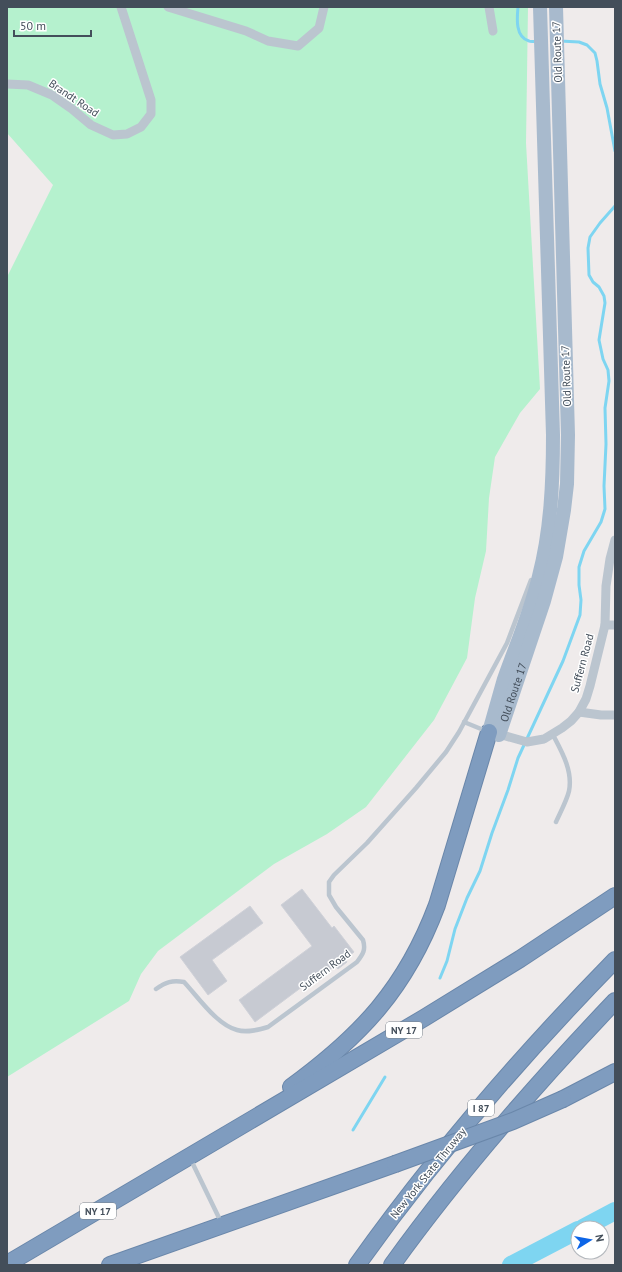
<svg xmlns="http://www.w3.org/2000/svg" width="622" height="1272" font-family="'PT Sans',sans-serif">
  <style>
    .green { fill: #b5f1ce }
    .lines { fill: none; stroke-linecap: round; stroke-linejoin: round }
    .stream { stroke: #7ed5f1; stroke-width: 3 }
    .river { stroke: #7ed5f1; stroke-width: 18 }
    .building { fill: #c7cad2; stroke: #cfd1d8 }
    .highway-casing { stroke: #6a87aa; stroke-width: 18 }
    .lane { stroke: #bbc5cf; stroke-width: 4.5 }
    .street { stroke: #bbc5cf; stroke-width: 9 }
    .primary { stroke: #a8bacd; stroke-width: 14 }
    .highway { stroke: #7f9cbf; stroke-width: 16 }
    .highway-bridge-casing { stroke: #6a87aa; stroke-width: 18; stroke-linecap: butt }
    .highway-bridge { stroke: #7f9cbf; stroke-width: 16 }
    .labels { text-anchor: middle; stroke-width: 3; stroke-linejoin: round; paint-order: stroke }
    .shield { fill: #fff; stroke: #7b838c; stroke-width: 1 }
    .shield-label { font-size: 10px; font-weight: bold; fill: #434e5a }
    .street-label { font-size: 11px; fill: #434e5a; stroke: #fff }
  </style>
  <rect width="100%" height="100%" fill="#efebeb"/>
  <path class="green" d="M7 7H528L526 143 540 389 520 413 495 457 489 498 486 551 475 598 467 658 434 720 366 807 327 834 274 864 158 951 141 974 129 1001 7 1077V277L53 185 7 133Z"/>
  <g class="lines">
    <g class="stream">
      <path d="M518 7C517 18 515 37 529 41 531 42 536 41 538 41"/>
      <path d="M560 41 579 42 587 45 595 53 597 61 600 84 607 108 615 151"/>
      <path d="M440 978 447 961 455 929 467 898 480 871 492 833 508 790 518 758 563 661 580 615 581 600 579 585V567L584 551 601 522 605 509 604 486 606 444 605 408 609 381 608 370 603 359 599 340 605 303 604 296 599 287 593 282 589 275 588 248 590 237 600 223 615 206"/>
      <path d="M353 1130 385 1077"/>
    </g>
    <g class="river">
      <path d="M583 1228 615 1211"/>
      <path d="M511 1265 578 1230"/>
    </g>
  </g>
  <g class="building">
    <path d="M302 889 332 928 334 926 354 952 345 959 347 962 338 969 335 966 328 971 326 969 255 1022 239 1000 312 946 281 905Z"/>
    <path d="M250 906 263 923 212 960 227 981 208 995 180 957Z"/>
  </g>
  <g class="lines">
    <defs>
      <g id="highway">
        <path d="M291 1087C361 1036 406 988 437 905L489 732"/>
        <path d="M563 1099 615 1072"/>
        <path d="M7 1264 424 1018 520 959 615 896"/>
        <path d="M110 1265 395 1164"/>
        <path d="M357 1265C434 1157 522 1055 615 960"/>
        <path d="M392 1265C459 1172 536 1084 615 1001"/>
      </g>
    </defs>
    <use href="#highway" class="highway-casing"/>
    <g class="lane">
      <path d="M464 722 486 731"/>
      <path d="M553 735C562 752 573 771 569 791 567 800 560 813 556 822"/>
      <path d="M156 989C166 982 172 980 184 982 198 997 217 1025 237 1030 247 1033 258 1030 268 1027L357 962C363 954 366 950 363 940L336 907 329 895V882L334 875 367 843 416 788 446 752 459 732 507 643 531 580"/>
      <path d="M190 1158 221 1222"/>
    </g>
    <g class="street">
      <path d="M168 7 246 31 268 41 298 46 319 28 324 7"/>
      <path d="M489 7 493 31"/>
      <path d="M7 84 28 85 52 95 72 109 91 125 113 135 127 134 141 127 151 114V100L121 7"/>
      <path d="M605 625H615"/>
      <path d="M579 712 601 715H615"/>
      <path d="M495 733 527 742 544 739 562 728 571 721 579 712 586 699 590 686 605 625 606 586 610 559 615 540"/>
    </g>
    <g class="primary">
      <path d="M489 732C494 714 499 697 504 679 516 645 531 611 539 576 551 530 553 482 553 435L540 7"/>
      <path id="s1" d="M499 735 544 601 556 557 564 510 567 484 568 435 556 7"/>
    </g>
    <use href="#highway" class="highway"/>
    <defs>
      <path id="highway-bridge" d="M395 1164 513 1121 563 1099"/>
    </defs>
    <use href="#highway-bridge" class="highway-bridge-casing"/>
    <use href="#highway-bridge" class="highway-bridge"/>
  </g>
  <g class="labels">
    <g class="shield">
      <rect x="386" y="1022" width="36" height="16" rx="3"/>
      <rect x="468" y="1100" width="26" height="16" rx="3"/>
      <rect x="80" y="1203" width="36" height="16" rx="3"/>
    </g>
    <g class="shield-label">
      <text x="404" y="1034">NY 17</text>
      <text x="481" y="1112">I 87</text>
      <text x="98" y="1215">NY 17</text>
    </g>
    <g class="street-label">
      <text transform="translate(557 52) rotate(-92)" y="4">Old Route 17</text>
      <text transform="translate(74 98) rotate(34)" y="4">Brandt Road</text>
      <text transform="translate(566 376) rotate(-92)" y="4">Old Route 17</text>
      <text transform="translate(582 663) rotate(-75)" y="4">Suffern Road</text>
      <text dy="4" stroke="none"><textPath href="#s1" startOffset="45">Old Route 17</textPath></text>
      <text transform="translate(325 970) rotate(-37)" y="4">Suffern Road</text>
      <text transform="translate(428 1173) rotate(-51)" y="4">New York State Thruway</text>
    </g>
  </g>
  <rect width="622" height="1272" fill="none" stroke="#434e5a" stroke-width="16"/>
  <g transform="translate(590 1240) rotate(79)"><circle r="19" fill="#ffffff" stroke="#b4b8bd"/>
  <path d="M0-3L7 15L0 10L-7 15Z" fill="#0d65e7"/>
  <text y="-6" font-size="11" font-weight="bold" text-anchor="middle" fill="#434e5a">N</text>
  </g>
  <path d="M14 30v6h77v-6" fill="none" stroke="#434e5a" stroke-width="2"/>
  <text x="20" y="30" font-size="12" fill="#434e5a" stroke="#ffffff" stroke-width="3" paint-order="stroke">50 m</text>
</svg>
